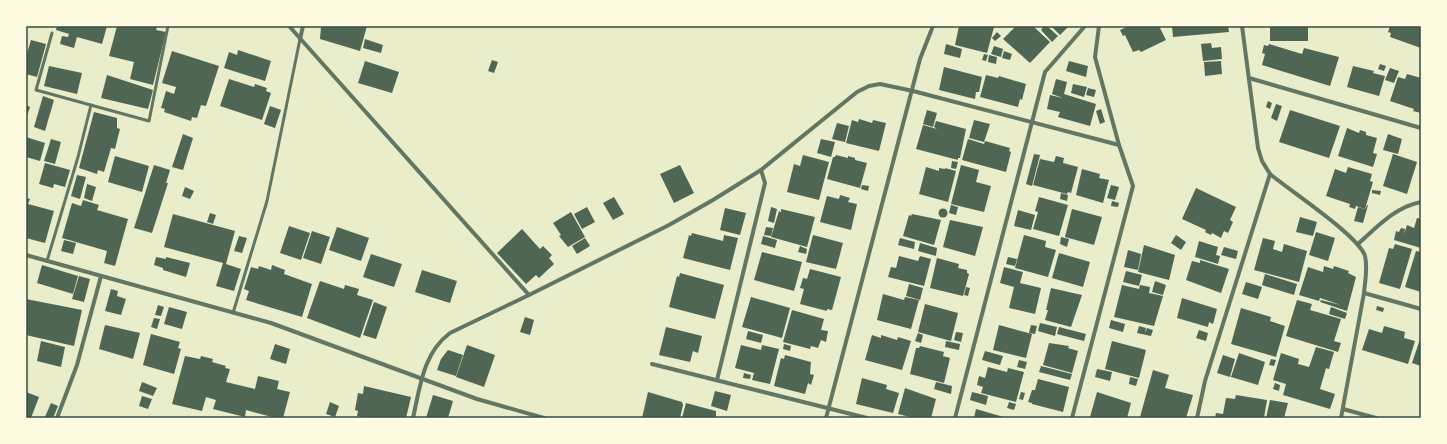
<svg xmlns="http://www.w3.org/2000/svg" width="1447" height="444" font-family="Arial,sans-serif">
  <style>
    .building { fill: #4f6655 }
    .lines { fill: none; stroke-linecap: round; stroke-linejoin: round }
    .service { stroke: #617663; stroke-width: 3 }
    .minor { stroke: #617663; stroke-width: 4 }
    .neatline { fill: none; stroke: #344e41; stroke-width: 1.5 }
  </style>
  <rect width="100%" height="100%" fill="#e9edc9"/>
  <g class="building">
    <path d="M57 26H107L102 44 77 37 74 48 60 44 62 36 68 37 69 34 56 30Z"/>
    <path d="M117 26H152L157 27 156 30 166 32 153 85 130 79 134 62 109 56Z"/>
    <path d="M321 26H367L360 51 320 39Z"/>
    <path d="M959 26 994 27 987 53 955 45Z"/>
    <path d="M1016 26H1033L1050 42 1030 63 1003 39Z"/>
    <path d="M1044 26H1047L1058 36 1052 42 1041 30Z"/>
    <path d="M1051 26H1069L1060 35Z"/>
    <path d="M1129 26H1159L1166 40 1141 52 1139 50 1133 52 1125 35 1123 36 1120 30Z"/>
    <path d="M1172 26H1228L1229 32 1173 37Z"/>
    <rect x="1270" y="26" width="38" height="15"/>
    <path d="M1390 26H1421V48L1390 37 1391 33 1388 32Z"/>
    <path d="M997 32 1001 36 995 41 992 38Z"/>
    <path d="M365 39 383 45 381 53 363 48Z"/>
    <path d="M31 40 46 44 37 77 26 74V57Z"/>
    <path d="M1211 43 1212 48 1221 47 1222 59 1203 61 1201 44Z"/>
    <path d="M946 44 962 49 960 58 944 54Z"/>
    <path d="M1269 44 1302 54 1304 48 1339 57 1330 86 1262 65 1265 54 1262 53 1264 45 1268 46Z"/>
    <path d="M994 46 1003 49 1001 57 991 54Z"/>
    <path d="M238 50 271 61 265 81 224 68 229 52 237 55Z"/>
    <path d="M172 51 219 66 206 106 201 105 197 118 192 117 191 121 164 112 165 109 161 108 166 91 174 94 176 87 162 83Z"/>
    <path d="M1004 51 1012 54 1010 60 1002 58Z"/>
    <path d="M984 54 988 55 986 61 982 60Z"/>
    <path d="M989 55 997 57 996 64 988 62Z"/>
    <path d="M492 60 498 62 494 73 488 71Z"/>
    <path d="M365 61 399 72 392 93 358 83Z"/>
    <path d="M1069 61 1088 66 1086 77 1066 71Z"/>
    <path d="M1221 61 1222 74 1205 76 1204 62Z"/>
    <path d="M1380 64 1386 66 1384 71 1378 69Z"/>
    <path d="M49 66 82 73 77 94 44 86Z"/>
    <path d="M1353 66 1374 71 1373 73 1385 76 1379 96 1347 87Z"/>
    <path d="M944 67 982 77 979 92H976L975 99 939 90Z"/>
    <path d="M1390 68 1399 71 1394 83 1385 80Z"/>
    <path d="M1407 74 1421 78V113L1413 111 1414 109 1390 101 1398 77 1405 79Z"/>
    <path d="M107 75 153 90 148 109 101 98Z"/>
    <path d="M986 75 998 78 999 76 1026 84 1022 100 1020 99 1018 107 980 97Z"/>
    <path d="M229 79 254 87 255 84 267 88 266 91 271 93 262 120 220 106Z"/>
    <path d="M1056 79 1067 82 1064 94 1096 104 1090 126 1058 117 1060 112 1047 109 1050 95 1063 98 1052 94Z"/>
    <path d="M1073 84 1087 87 1084 97 1071 93Z"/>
    <path d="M1088 88 1096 90 1094 97 1086 95Z"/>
    <path d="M43 96 54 100 45 131 34 127Z"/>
    <path d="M1268 101 1272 103 1270 109 1266 107Z"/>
    <path d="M1276 104 1282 106 1277 121 1271 118Z"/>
    <path d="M26 105 30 107 26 119Z"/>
    <path d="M270 106 281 110 275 128 264 124Z"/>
    <path d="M1101 109 1105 122 1100 124 1096 111Z"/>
    <path d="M927 110 937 113 933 127 923 124Z"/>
    <path d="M1290 110 1340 126 1329 158 1279 142Z"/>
    <path d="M94 112 117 118V128L120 129 115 149 111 148 104 172 98 170 97 174 79 168Z"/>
    <path d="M859 119 872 123 873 120 886 123 879 151 846 143 852 120 858 122Z"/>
    <path d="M974 120 990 124 984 142 969 138Z"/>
    <path d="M936 121 966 129 960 158H958V160L916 149 923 125 937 129 934 127Z"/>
    <path d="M837 123 849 126 845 142 832 139Z"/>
    <path d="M1347 128 1359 133 1360 130 1366 132V135L1377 138 1373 153 1377 154 1373 167 1338 156Z"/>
    <path d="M183 134 193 138 183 170 172 167Z"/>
    <path d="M1388 134 1402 139 1398 154 1383 150Z"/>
    <path d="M26 137 45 143 40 161 26 157Z"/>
    <path d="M51 139 61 142 55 164 44 161Z"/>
    <path d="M821 139 835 142 831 157 817 153Z"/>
    <path d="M968 139 984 144 985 141 1010 148 1009 151 1011 152 1006 172 962 160Z"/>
    <path d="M1034 154 1040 155 1032 186 1026 184Z"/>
    <path d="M1393 154 1417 162 1407 194 1383 186Z"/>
    <path d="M803 155 829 162 819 200 787 192 794 164 800 166Z"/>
    <path d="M836 155 848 158V156L855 158V160L867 163 860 188 827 179 833 157H835Z"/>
    <path d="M115 156 149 166 142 192 108 182Z"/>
    <path d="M1056 156 1064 158 1063 163 1078 167 1071 193 1068 192 1067 194 1033 185 1040 159 1054 162Z"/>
    <path d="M952 161 958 162 956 169 951 168Z"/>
    <path d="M45 163 70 170 65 187 54 184 53 188 39 184Z"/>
    <path d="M154 165 170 170 166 183H168L152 233 134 228Z"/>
    <path d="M680 165 694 193 674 203 660 174Z"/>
    <path d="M961 165 979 170 976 182 991 186 984 212 951 204Z"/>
    <path d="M926 167 939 171V168L945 169V168L956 171 948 202 919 194Z"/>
    <path d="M1348 167 1372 174 1370 181 1373 182 1365 209 1356 206 1355 209 1349 207 1350 204 1326 196 1335 169 1346 173Z"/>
    <path d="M1082 169 1100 174 1099 178 1109 180 1103 203 1076 195Z"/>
    <path d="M77 175 86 177 80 199 71 196Z"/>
    <path d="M87 184 96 187 92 201 84 198Z"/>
    <path d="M862 185 869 186 868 191 861 189Z"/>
    <path d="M1111 185 1119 187 1115 200 1107 198Z"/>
    <path d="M185 187 194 191 190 199 182 196Z"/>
    <path d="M1196 188 1236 207 1230 220 1233 222 1228 233 1224 231 1221 238 1212 233 1211 235 1205 232 1206 230 1182 219Z"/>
    <path d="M1372 190 1381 191 1380 195 1372 193Z"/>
    <path d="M1061 193 1068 195 1067 201 1060 199Z"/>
    <path d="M840 195 850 198 848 202 857 204 851 230 820 222 827 196 839 199Z"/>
    <path d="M614 197 624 214 613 220 603 203Z"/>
    <path d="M1039 197 1068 205 1059 236 1033 229 1038 212 1035 211Z"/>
    <path d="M26 198 30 199 28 204 54 211 45 243 26 238Z"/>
    <path d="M83 200 99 205 97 210 128 219 115 266 104 263 107 251 62 238 72 203 81 206Z"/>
    <path d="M1112 201 1119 203 1118 207 1111 206Z"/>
    <path d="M951 205 958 207 956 215 949 213Z"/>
    <path d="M1367 205H1368L1363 223 1354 221 1358 207 1365 209Z"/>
    <path d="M587 207 595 222 582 229 574 214Z"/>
    <path d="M771 207 777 209 774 223 768 221Z"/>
    <path d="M725 208 746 213 740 235 720 230Z"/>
    <circle cx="943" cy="213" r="4.5"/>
    <path d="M781 209 815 217 807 247 771 237 779 211 781 212Z"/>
    <path d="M1072 209 1102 217 1094 245 1065 237Z"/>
    <path d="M1018 210 1035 215 1031 230 1014 226Z"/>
    <path d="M571 212 585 237 568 247 559 236 561 235 553 223Z"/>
    <path d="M210 213 216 215 213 224 207 222Z"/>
    <path d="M173 214 235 231 226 264 241 269 234 291 216 286 223 263 164 247Z"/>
    <path d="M912 214 941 220 934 245 903 236 909 215 911 216Z"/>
    <path d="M1300 217 1317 222 1313 236 1296 232Z"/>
    <path d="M1417 218 1421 219V248L1394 240 1396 231 1399 232 1401 228 1405 229 1404 234 1407 225 1414 228Z"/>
    <path d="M950 220 983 227 975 256 943 247Z"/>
    <path d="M289 226 310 233 301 260 280 253Z"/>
    <path d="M337 227 369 238 361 261 329 250Z"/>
    <path d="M766 227 773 228 771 236 764 235Z"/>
    <path d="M522 229 540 249 543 246 552 255 549 258 554 264 539 278 536 275 526 284 497 253Z"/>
    <path d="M312 231 330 237 321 264 303 258Z"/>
    <path d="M1316 232 1335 238 1328 261 1309 255Z"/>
    <path d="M692 233 723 241 724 235 738 238 730 270 683 258 689 235 691 236Z"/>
    <path d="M813 235 843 243 836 269 806 262Z"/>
    <path d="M1024 235 1046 241 1045 247 1056 250 1048 277 1015 268Z"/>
    <path d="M1176 235 1186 242 1181 250 1171 243Z"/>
    <path d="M239 236 247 238 242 253 234 251Z"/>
    <path d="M763 236 777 240 775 248 761 244Z"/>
    <path d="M1061 237 1069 239 1067 247 1060 244Z"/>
    <path d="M585 238 590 246 577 254 572 246Z"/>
    <path d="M900 238 915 242 914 249 898 245Z"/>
    <path d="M1263 238 1275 241 1273 249 1282 252 1284 244 1307 251 1299 282 1254 270Z"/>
    <path d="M64 240 76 243 73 254 61 251Z"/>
    <path d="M1199 241 1218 247 1216 255 1220 256 1218 264 1195 257Z"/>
    <path d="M920 243 937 248 936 256 918 251Z"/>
    <path d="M1395 244 1412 249 1400 289 1379 283 1389 248 1393 249Z"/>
    <path d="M1144 245 1175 255 1169 280 1138 272Z"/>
    <path d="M800 246 807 249 806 254 798 252Z"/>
    <path d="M1224 247 1238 251 1236 259 1221 255Z"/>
    <path d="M1128 250 1141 254 1138 270 1124 267Z"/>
    <path d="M1416 251 1421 252V292L1405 287Z"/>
    <path d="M762 252 802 262 794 291 754 280Z"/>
    <path d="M1059 253 1090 262 1083 287 1052 278Z"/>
    <path d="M371 254 402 264 394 287 363 277Z"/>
    <path d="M899 256 918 261 920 256 931 259 924 286 888 277 891 267 896 268Z"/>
    <path d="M156 257 166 259V257L190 263 186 277 163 270V268L154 265Z"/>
    <path d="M1008 257 1017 259 1015 266 1006 264Z"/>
    <path d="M937 258 959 264 958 268 967 270V273L969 274 963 296 930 288Z"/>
    <path d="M1200 260 1229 269 1221 293 1186 280 1192 261 1200 263Z"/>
    <path d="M42 265 78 276 73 294 37 283Z"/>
    <path d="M272 265 285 270 284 274 312 284 302 317 246 300 249 291 244 289 251 267 258 269 259 266 271 270Z"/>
    <path d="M1324 266 1333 269 1334 266 1349 271 1348 273 1356 277 1347 311 1320 302 1321 300 1341 305 1320 298 1319 301 1299 295 1308 267 1323 272Z"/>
    <path d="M1004 267 1023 272 1020 283 1041 288 1035 314 1009 308 1014 287 1000 283Z"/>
    <path d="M810 269 841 277 832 310 827 309V311L800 304 804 289 800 288 803 278 807 279Z"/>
    <path d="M422 270 457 281 450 303 415 292Z"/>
    <path d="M1126 271 1142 275 1139 286 1123 282Z"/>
    <path d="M680 273 724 285 715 319 669 307 677 276 679 277Z"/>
    <path d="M1265 274 1297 284 1294 295 1262 285Z"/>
    <path d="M79 276 90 279 84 302 72 299Z"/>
    <path d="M320 281 344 289 345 285 359 289 357 295 373 300 360 338 307 318Z"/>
    <path d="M1155 281 1166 285 1163 295 1152 292Z"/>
    <path d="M1246 282 1262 287 1258 299 1242 294Z"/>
    <path d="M909 284 923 288 920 300 906 296Z"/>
    <path d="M1122 285 1139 289 1140 285 1150 287 1149 293 1163 296 1154 326 1114 317Z"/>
    <path d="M966 287 970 288 968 296 964 295Z"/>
    <path d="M1051 288 1082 295 1071 327 1045 320 1048 310H1046Z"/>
    <path d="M111 289 118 291 117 296 126 299 121 315 105 311Z"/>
    <path d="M883 294 904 300 905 297 919 300 911 329 877 320Z"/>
    <path d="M751 297 790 308 782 338 742 327Z"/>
    <path d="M1182 298 1217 309 1213 324 1209 322 1208 327 1177 318Z"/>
    <path d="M26 299 82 310 74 346 26 335Z"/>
    <path d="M1297 300 1312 304 1310 310 1341 319 1334 341 1341 343 1338 352 1286 336Z"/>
    <path d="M374 302 387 307 376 339 363 335Z"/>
    <path d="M925 304 958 313 951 341 918 332Z"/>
    <path d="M158 305 164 307 161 316 155 315Z"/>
    <path d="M1377 306 1384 308 1383 312 1376 310Z"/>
    <path d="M169 307 187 312 182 329 164 324Z"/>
    <path d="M1331 307 1347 313 1345 319 1329 314Z"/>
    <path d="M1241 308 1271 317 1270 321 1285 326 1276 357 1231 344Z"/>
    <path d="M792 310 824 319 821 330 828 331 826 342 821 340 818 348 811 346 810 349 783 342Z"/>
    <path d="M525 317 534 320 530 335 520 332Z"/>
    <path d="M154 318 160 319 157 329 151 327Z"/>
    <path d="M1111 320 1125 324 1123 332 1109 328Z"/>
    <path d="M1040 323 1057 327 1055 336 1038 331Z"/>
    <path d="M105 325 140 333 133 359 99 349Z"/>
    <path d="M999 325 1032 334 1026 358 993 350Z"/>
    <path d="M1031 325 1037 326 1035 334 1029 333Z"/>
    <path d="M1139 326 1146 328 1145 333 1147 328 1153 330 1151 336 1137 333Z"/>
    <path d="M1384 326 1405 332 1404 338 1415 341 1408 364 1362 350 1369 329 1382 333Z"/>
    <path d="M666 327 702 336 698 353 693 351 690 362 659 355Z"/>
    <path d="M1059 327 1086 334 1084 341 1057 334Z"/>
    <path d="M1199 330 1208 333 1206 341 1196 338Z"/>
    <path d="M748 331 763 335 761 343 746 339Z"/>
    <path d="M956 332 963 333 961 342 954 340Z"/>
    <path d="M918 333 923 335 921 343 915 341Z"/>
    <path d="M151 334 180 342 178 348 181 349 174 374 143 365Z"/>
    <path d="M872 335 881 338V335L897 340 898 337 911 341 902 370 865 360Z"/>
    <path d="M1421 336V366L1412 363Z"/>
    <path d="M41 341 65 347 61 367 37 361Z"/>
    <path d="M946 341 960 344 959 350 945 347Z"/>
    <path d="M1112 341 1146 350 1139 378 1105 369Z"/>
    <path d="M1049 343 1069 346 1068 348 1078 351 1072 373 1043 365Z"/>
    <path d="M275 344 290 349 286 364 270 359Z"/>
    <path d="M784 344 791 346 790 351 783 349Z"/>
    <path d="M467 345 495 355 484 387 456 377Z"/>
    <path d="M741 345 761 350 762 345 779 349 770 384 752 380 754 373 735 368Z"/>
    <path d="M920 346 944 352 943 356 950 358 944 383 910 374 916 348H919Z"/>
    <path d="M1316 347 1334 352 1329 369 1318 366 1326 368 1320 389 1335 394 1330 409 1283 395 1286 384 1273 380 1281 353 1299 359 1298 364 1309 367Z"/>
    <path d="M448 350 463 355 456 376 437 370 441 359Z"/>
    <path d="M985 351 1003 356 1000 365 982 360Z"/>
    <path d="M1239 353 1265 362 1258 385 1231 377Z"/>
    <path d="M785 355 811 362 810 374 814 375 811 385 808 383 805 394 774 386 781 358 784 359Z"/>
    <path d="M1223 355 1235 359 1230 377 1217 373Z"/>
    <path d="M185 356 200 359 201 356 213 359 212 362 226 366 225 368 230 369 226 382 255 389 258 376 279 381 277 389 290 392 283 418H276L246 410 245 417 213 409 216 400 206 397 202 411 172 404Z"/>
    <path d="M1271 359 1276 360 1274 366 1269 365Z"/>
    <path d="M1019 360 1027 362 1025 369 1017 367Z"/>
    <path d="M1041 366 1072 374 1070 380 1039 372Z"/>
    <path d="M988 367 1007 372 1008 368 1024 372 1016 402 981 393 983 387 977 385 979 376 985 378Z"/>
    <path d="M1097 369 1112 372 1110 381 1095 377Z"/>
    <path d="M1153 370 1169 375 1165 388 1193 395 1186 418 1140 417Z"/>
    <path d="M744 373 751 375 750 379 743 378Z"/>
    <path d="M1130 377 1138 379 1136 386 1129 384Z"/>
    <path d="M862 378 887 385 886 389 899 393 893 413 856 404Z"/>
    <path d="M1038 379 1069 387 1063 412 1032 404V403L1028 402 1032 390H1035Z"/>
    <path d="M142 382 157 388 153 396 139 391Z"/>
    <path d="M936 382 952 386 951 394 934 389Z"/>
    <path d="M1275 383 1280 385 1279 391 1273 389Z"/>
    <path d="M364 386 411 397 406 418H368L357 416 358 411 355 410 358 393 363 394Z"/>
    <path d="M905 388 936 399 931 418H914L898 414Z"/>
    <path d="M715 391 731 395 727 411 711 406Z"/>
    <path d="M26 392 39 397 31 418H26Z"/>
    <path d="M648 392 682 402 683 405 680 418H642Z"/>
    <path d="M972 392 988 396 986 405 970 400Z"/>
    <path d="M1021 392 1025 393 1023 400 1019 399Z"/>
    <path d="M1097 392 1131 403 1127 418 1090 417Z"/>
    <path d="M433 395 453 401 448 418H426Z"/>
    <path d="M1236 395 1267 400 1264 418H1215L1216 413 1223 414 1226 398 1235 399Z"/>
    <path d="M142 396 152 399 148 409 139 406Z"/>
    <path d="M1270 400 1288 403 1284 418H1266Z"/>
    <path d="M330 402 339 406 335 417 326 414Z"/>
    <path d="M1009 402 1016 404 1014 410 1007 408Z"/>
    <path d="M51 403 58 406 53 418H47L45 417Z"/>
    <path d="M686 403 716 411V418H682Z"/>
    <path d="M976 409 1007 418H974Z"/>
  </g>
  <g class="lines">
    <g class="service">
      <path d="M52 33 36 90 149 121 168 26"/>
      <path d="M47 261 78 157 91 105"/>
      <path d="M233 313 267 201 300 39"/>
    </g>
    <g class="minor">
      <path d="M289 26 529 295"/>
      <path d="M1242 26 1258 148 1262 161 1270 174C1289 190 1359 236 1365 256 1368 268 1365 281 1364 293L1341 418"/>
      <path d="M300 39 303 26"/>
      <path d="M1249 78 1421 128"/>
      <path d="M1358 244C1377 227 1395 207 1421 202"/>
      <path d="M26 255 271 323 477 399 544 418"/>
      <path d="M1364 293 1421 309"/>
      <path d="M652 364 867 418"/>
      <path d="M717 380 765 183 761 170"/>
      <path d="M1343 409 1376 418"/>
      <path d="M57 418 77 365 101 276"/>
      <path d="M413 418C420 387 423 353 450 333L529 295 669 225 713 200 761 170 857 92 869 86 880 84 913 91 1119 145"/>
      <path d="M826 418 920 59 933 26"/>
      <path d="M955 418 1045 72 1085 26"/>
      <path d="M1072 418 1133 186 1119 145 1095 57 1099 26"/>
      <path d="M1197 418 1205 381 1270 174"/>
    </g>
  </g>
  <rect width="1447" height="444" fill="none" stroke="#fefae0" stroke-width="54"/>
  <rect x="27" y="27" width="1393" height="390" class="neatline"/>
</svg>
